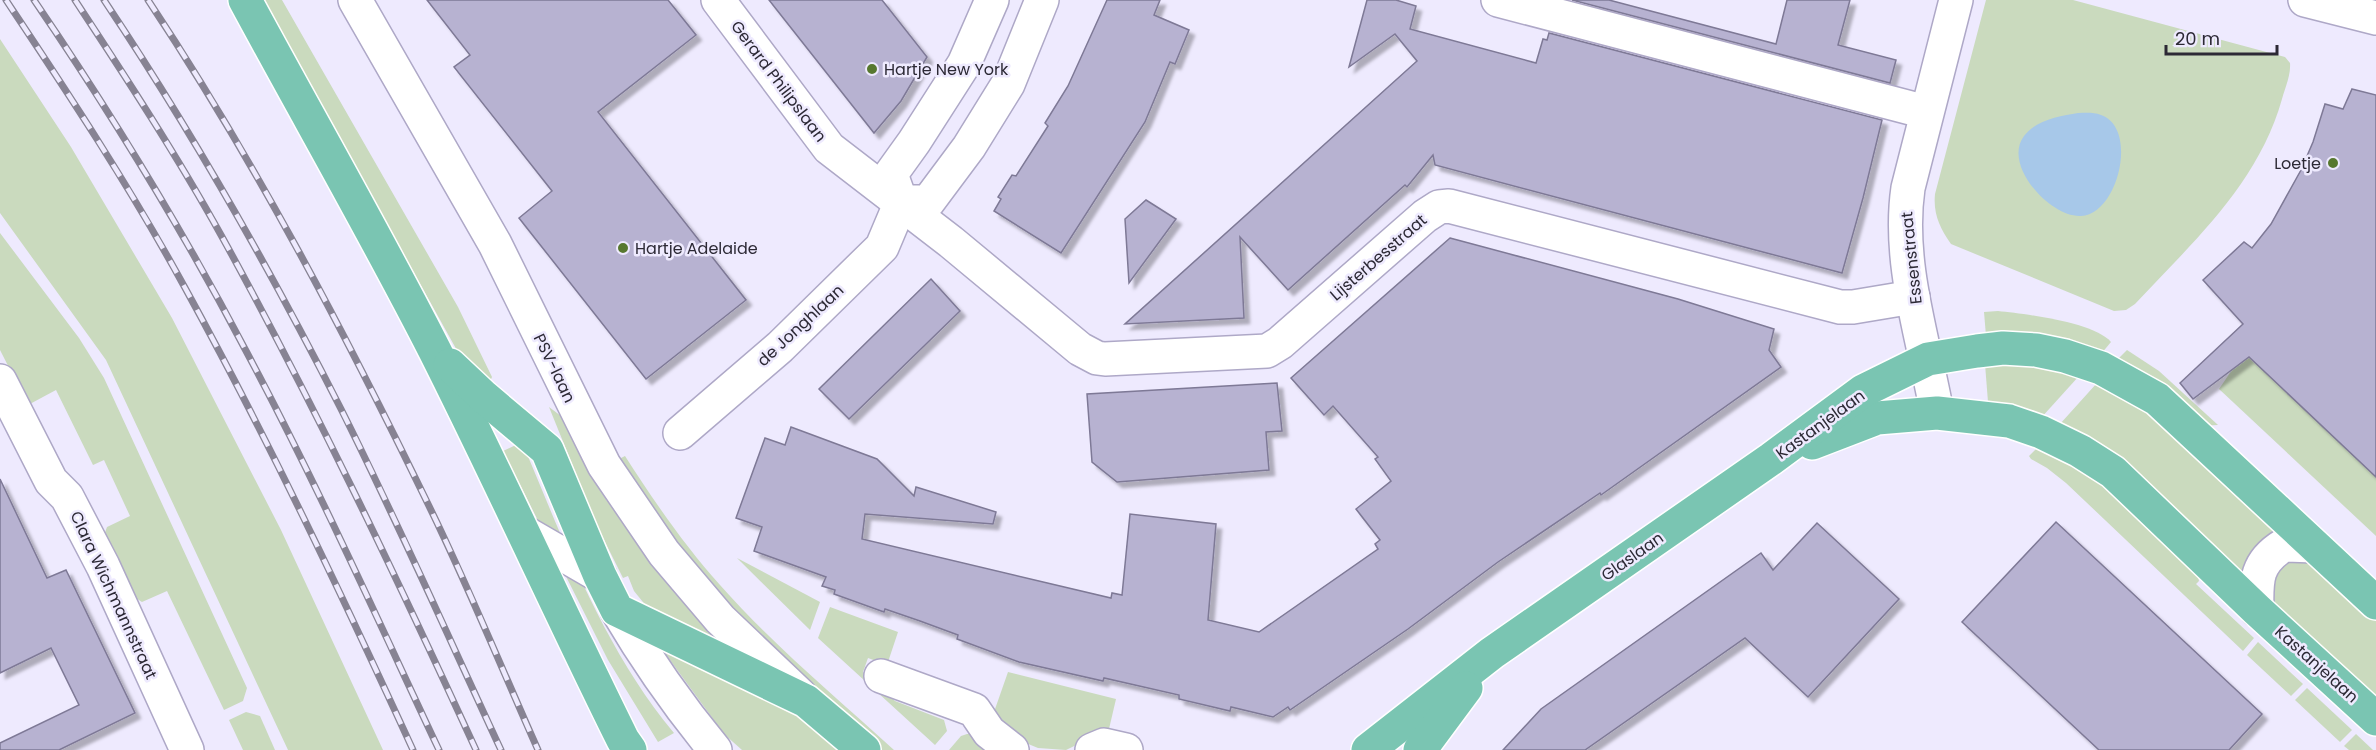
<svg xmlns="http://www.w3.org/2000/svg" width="2376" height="750" font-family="Poppins,sans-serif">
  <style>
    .green { fill: #cadabe }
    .water { fill: #a7c8e9 }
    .building { fill: #b7b2d1; stroke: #7e7996; stroke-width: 1.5; filter: url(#shadow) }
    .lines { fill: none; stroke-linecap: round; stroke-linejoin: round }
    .minor-casing { stroke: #aea8c7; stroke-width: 36 }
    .major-casing { stroke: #fff; stroke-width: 36 }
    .minor { stroke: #fff; stroke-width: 33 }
    .major { stroke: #7ac5b2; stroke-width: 33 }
    .rail-casing { stroke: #878393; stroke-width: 7 }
    .rail { stroke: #eeeafe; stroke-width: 4.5; stroke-dasharray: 14; stroke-linecap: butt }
    .poi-dot { fill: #57782f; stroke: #eeeafe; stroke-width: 2 }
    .labels { text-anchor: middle; stroke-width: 5; stroke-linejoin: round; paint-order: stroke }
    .poi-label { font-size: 16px; fill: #2c2935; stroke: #eeeafe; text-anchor: start }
    .street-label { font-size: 16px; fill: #2c2935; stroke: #eeeafe }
  </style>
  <defs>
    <filter id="shadow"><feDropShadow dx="5.5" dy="5.5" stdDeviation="1.5" flood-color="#0004"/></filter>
  </defs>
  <rect width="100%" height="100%" fill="#eeeafe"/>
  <g class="green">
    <path d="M255 0H282L458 307 492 377 486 390 469 372 384 219Z"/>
    <path d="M1986 0H2073L2285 57 2290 63C2291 75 2285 88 2282 99 2258 184 2193 242 2135 304L2126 310 2114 311 1951 244C1940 228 1933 214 1935 194Z"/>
    <path d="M0 39 71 147 172 318 281 530 383 750H288L106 360 0 213Z"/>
    <path d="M0 233 79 338 104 378 247 688 243 701 224 710 167 591 142 602 131 595 103 538 107 527 130 516 104 460 93 465 56 390 28 405 0 350Z"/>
    <path d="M1998 311C2026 314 2093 322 2111 342L2101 354 1986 336 1984 312Z"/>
    <path d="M2127 350 2159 371 2218 425 2199 426 2117 360Z"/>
    <path d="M2252 355 2376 477V536L2219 389 2232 370Z"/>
    <path d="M1985 364H2029L2079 376 2041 418 1988 402Z"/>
    <path d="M2097 383 2146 406 2280 527 2248 559 2241 575 2060 424Z"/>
    <path d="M549 407 561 416 607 501 614 498 740 651 647 607 634 591 628 576 623 578 598 528Z"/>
    <path d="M522 442C564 542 604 649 674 733L658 742 608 660 503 451Z"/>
    <path d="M2039 446 2095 477 2195 562 2199 581 2196 584 2254 638 2243 651 2066 483 2047 468 2031 459 2029 456Z"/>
    <path d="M625 456C654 501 684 545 720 585 773 645 835 696 894 750H874L741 630 613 462Z"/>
    <path d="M737 558 820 602 810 630Z"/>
    <path d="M2307 558 2376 616V706L2273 605 2268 586 2283 562Z"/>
    <path d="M830 607 898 632 887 665 868 658 863 672 895 701 944 720 947 731 935 745 818 638Z"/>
    <path d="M2258 642 2303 684 2291 696 2247 655Z"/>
    <path d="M667 651 753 685 848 750H742L724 734 664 652Z"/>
    <path d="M1008 672 1116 699 1109 729 1066 750 1038 748 1021 741 997 720 994 712Z"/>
    <path d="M2307 688 2352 730 2340 742 2295 700Z"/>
    <path d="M246 712 260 716 275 750H243L229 720Z"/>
    <path d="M967 734H971L990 750H949L961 736Z"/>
    <path d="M2356 734 2373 750H2349L2344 746Z"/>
  </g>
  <path class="water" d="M2078 113C2086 113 2093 112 2101 115 2139 128 2118 215 2081 216 2051 218 2002 165 2024 136 2036 120 2060 116 2078 113Z"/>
  <g class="building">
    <path d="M427 0H668L696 35 598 112 746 300 646 379 519 218 552 191 454 67 470 55Z"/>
    <path d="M769 0H882L927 57 901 101 874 133Z"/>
    <path d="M1107 0H1160L1154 15 1189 30 1175 64 1170 62 1145 122 1061 253 994 211 1001 199 998 197 1012 175 1016 176 1048 126 1045 123 1068 86Z"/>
    <path d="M1367 0H1396L1416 6 1410 29 1536 63 1543 39 1547 40 1549 33 1882 120 1863 198 1842 273 1435 165 1433 155 1407 187 1405 185 1288 290 1240 237 1244 318 1125 324 1417 61 1395 34 1349 67Z"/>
    <path d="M1572 0H1609L1776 44 1787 0H1850L1838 45 1896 60 1890 83Z"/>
    <path d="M2352 89 2376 95V477L2249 357 2193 399 2180 383 2243 324 2203 280 2244 242 2252 248 2271 224 2301 170 2313 142 2325 104 2343 109Z"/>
    <path d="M1146 200 1176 219 1129 283 1125 219Z"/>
    <path d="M1450 238 1678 299 1774 329 1769 350 1781 367 1601 495 1600 493 1498 562 1408 629 1290 710 1288 707 1273 717 1231 707 1230 711 1179 699V695L1104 678 1103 681 1019 662 957 639 958 635 920 621 885 609 884 612 834 594 835 590 822 586 826 577 754 551 762 527 736 518 765 438 785 445 791 427 877 459 914 496 916 487 996 512 993 524 865 514 862 539 1111 598 1112 593 1122 595 1130 514 1216 524 1208 620 1259 632 1378 549 1375 544 1380 540 1356 509 1391 481 1375 459 1378 457 1333 406 1324 415 1291 378Z"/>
    <path d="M931 279 960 311 849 419 819 389Z"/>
    <path d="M1277 383 1282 431 1266 432 1269 470 1117 482 1092 462 1087 394Z"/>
    <path d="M0 479 47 578 66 570 135 713 59 750H0V743L79 705 51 648 0 673Z"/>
    <path d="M2056 522 2262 714 2229 750H2099L1962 622Z"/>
    <path d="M1817 523 1899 599 1808 697 1745 638 1585 750H1503L1541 709 1761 553 1773 570Z"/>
  </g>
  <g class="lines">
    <defs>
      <g id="minor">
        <path d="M355 0 495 244 604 465 664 553 720 619 800 695"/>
        <path d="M718 0 829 148 951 242 1080 349 1097 358 1105 359 1267 351 1280 343 1425 216 1439 207 1449 206 1840 307H1853L1913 297"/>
        <path d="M1498 0 1926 112"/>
        <path d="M2305 0 2376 18"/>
        <path d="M901 202H928L969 147 1008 84 1042 0"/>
        <path d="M0 381 51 481 67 497 103 566 187 750"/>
        <path d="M1937 413C1924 340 1897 263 1908 188L1956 0"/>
        <path d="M680 433 780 347 882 247 901 202 891 174 914 142 964 64 992 0"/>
        <path d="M524 532 600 576"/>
        <path d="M617 610C647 661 677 704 715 750"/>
        <path d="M2257 610C2256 580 2256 562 2284 545L2314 546"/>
        <path d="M881 676 974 710 989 732 1012 750"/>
        <path d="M1092 750 1104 745 1126 750"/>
      </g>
      <g id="major">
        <path d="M245 0C308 117 375 233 435 351 500 480 559 611 623 740L630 750"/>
        <path d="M450 365 484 397 547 450 600 576 617 610 806 701 864 750"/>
        <path d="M1812 443 1877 418 1937 413 2009 421 2041 432 2080 451 2113 472 2257 610 2376 719"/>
        <path d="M1368 750 1492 653 1771 459 1863 391 1928 359 1977 351 2003 348 2036 350 2065 356 2101 368 2157 399 2376 603"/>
        <path d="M1420 750 1466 688"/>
      </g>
    </defs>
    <use href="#minor" class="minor-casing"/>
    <use href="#major" class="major-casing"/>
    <use href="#minor" class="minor"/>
    <use href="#major" class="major"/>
    <defs>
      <g id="rail">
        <path d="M6 0C68 93 130 187 184 286 267 437 341 593 413 750"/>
        <path d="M34 0C111 113 182 229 245 349 315 480 376 616 439 750"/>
        <path d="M75 0C125 76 176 154 221 235 313 402 396 576 476 750"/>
        <path d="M104 0C191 130 270 269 341 409 397 521 448 636 501 750"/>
        <path d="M148 0C255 161 345 333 429 506 468 586 502 669 538 750"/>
      </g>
    </defs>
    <use href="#rail" class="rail-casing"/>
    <use href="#rail" class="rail"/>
  </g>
  <g class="poi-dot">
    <circle cx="872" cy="69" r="6"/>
    <circle cx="2333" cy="163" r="6"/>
    <circle cx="623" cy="248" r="6"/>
  </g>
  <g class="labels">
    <g class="poi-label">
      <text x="884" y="75">Hartje New York</text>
      <text x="2321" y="169" text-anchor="end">Loetje</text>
      <text x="635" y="254">Hartje Adelaide</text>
    </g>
    <g class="street-label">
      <text transform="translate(779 81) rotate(53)" y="6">Gerard Philipslaan</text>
      <text transform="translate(1378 257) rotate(-41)" y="6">Lijsterbesstraat</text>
      <text transform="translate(1911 258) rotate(-96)" y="6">Essenstraat</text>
      <text transform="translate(800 325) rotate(-43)" y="6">de Jonghlaan</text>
      <text transform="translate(555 368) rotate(64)" y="6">PSV-laan</text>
      <text transform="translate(1820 424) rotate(-36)" y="6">Kastanjelaan</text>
      <text transform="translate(1632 556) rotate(-35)" y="6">Glaslaan</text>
      <text transform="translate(114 595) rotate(65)" y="6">Clara Wichmannstraat</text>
      <text transform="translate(2317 664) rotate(42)" y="6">Kastanjelaan</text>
    </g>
  </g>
  <path d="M2166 45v9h111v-9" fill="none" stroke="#2c2935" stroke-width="3"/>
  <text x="2175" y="45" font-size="18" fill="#2c2935" stroke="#eeeafe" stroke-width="4.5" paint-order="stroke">20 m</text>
</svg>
